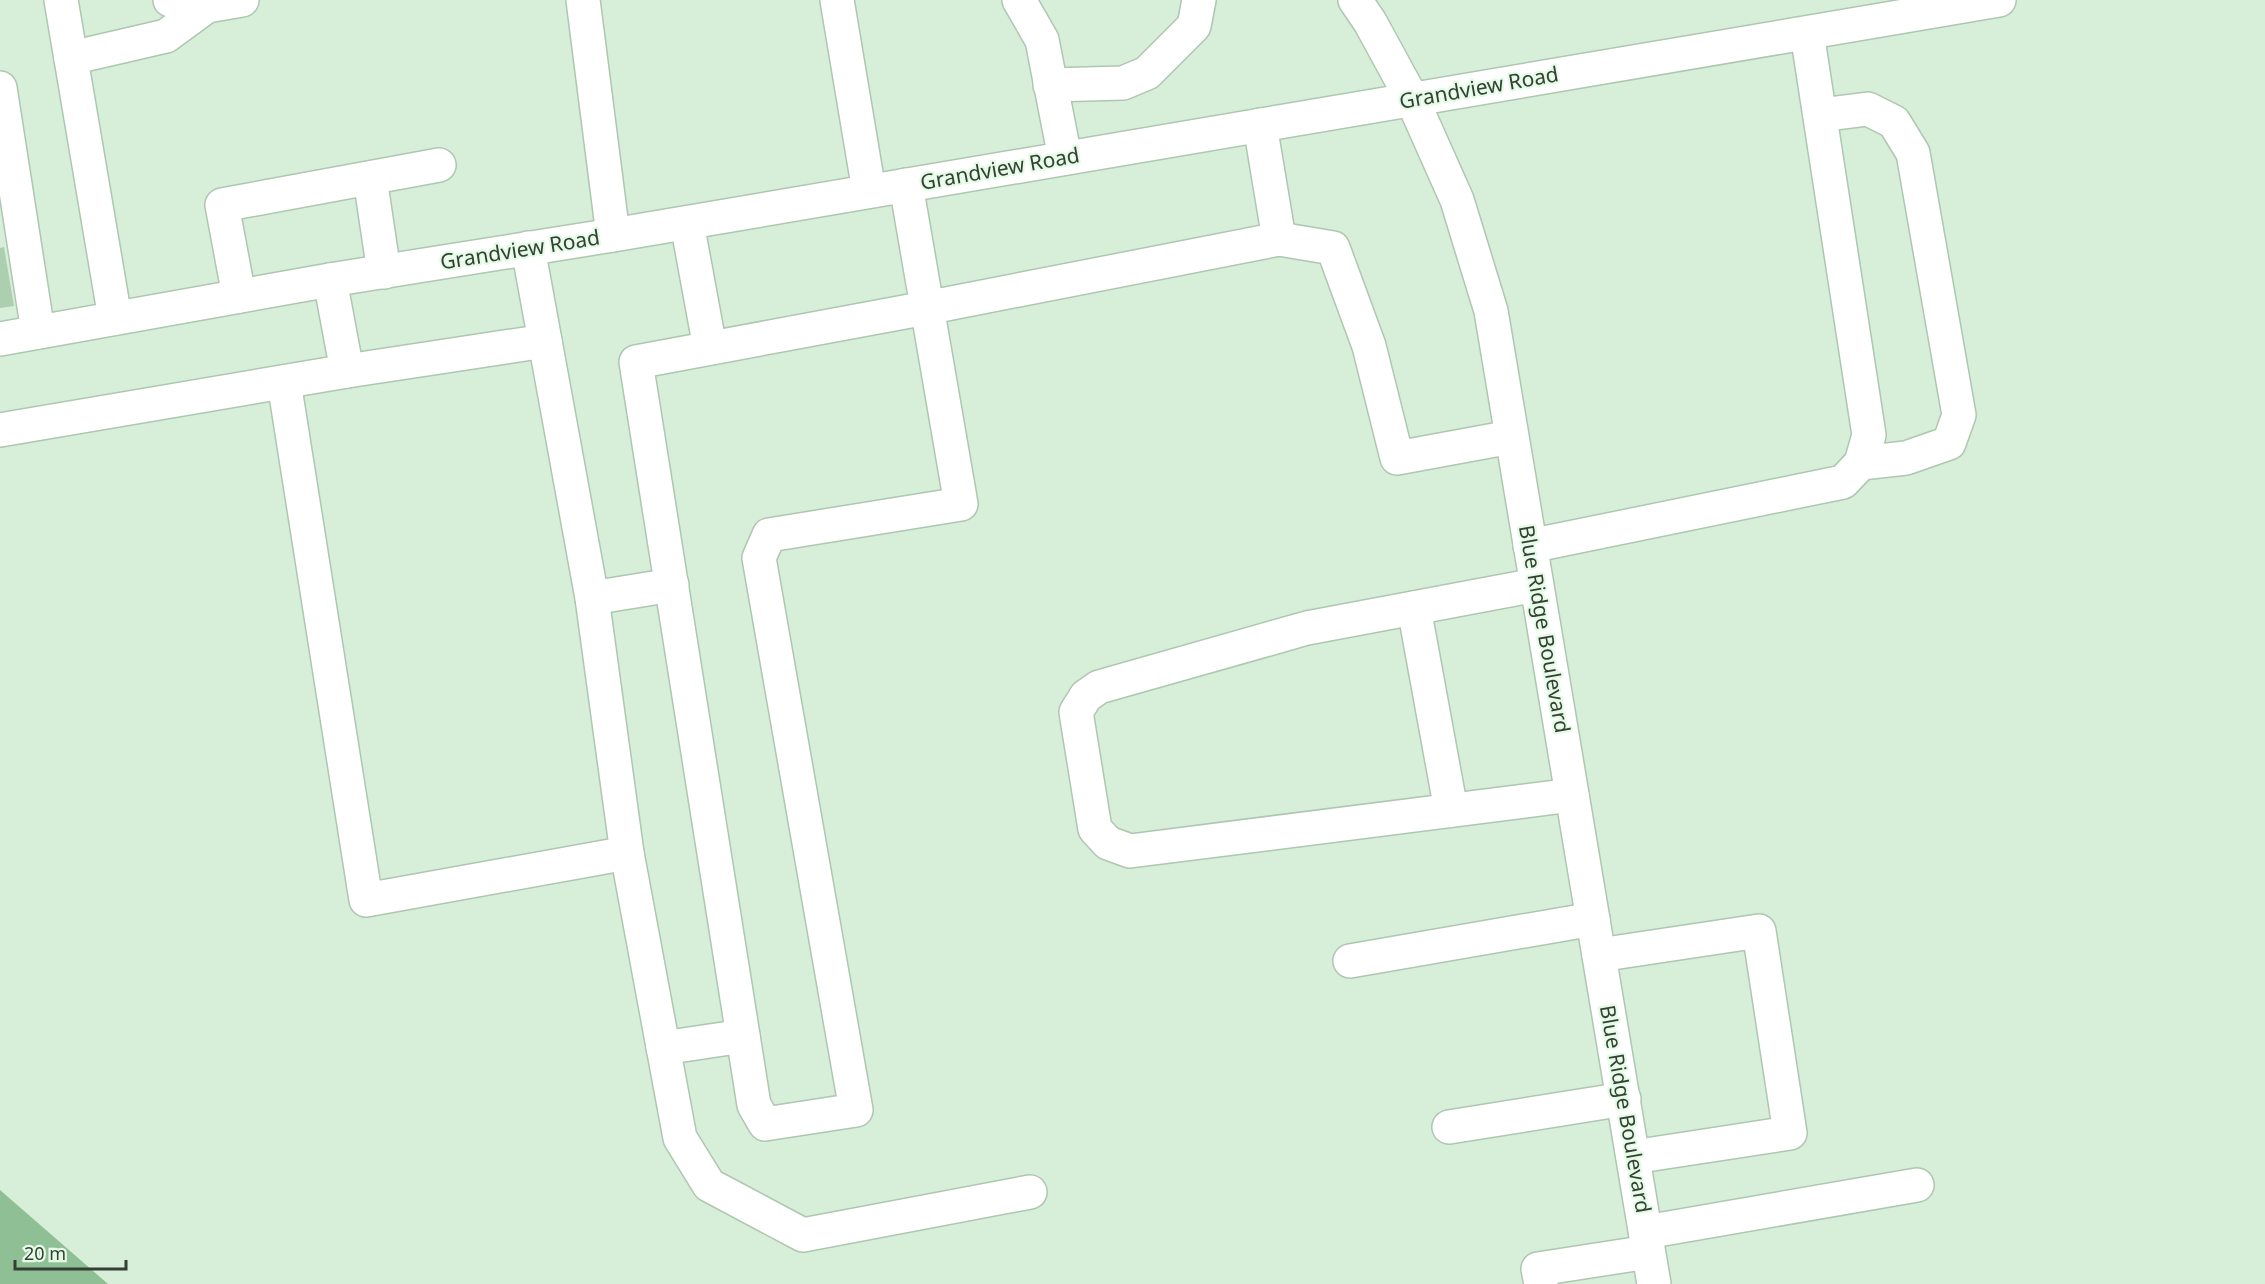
<svg xmlns="http://www.w3.org/2000/svg" width="2265" height="1284" font-family="'Noto Sans',sans-serif">
  <style>
    .green { fill: #accfaf }
    .forest { fill: #8fbf94 }
    .lines { fill: none; stroke-linecap: round; stroke-linejoin: round }
    .minor-casing { stroke: #afc6b1; stroke-width: 36 }
    .major-casing { stroke: #afc6b1; stroke-width: 36 }
    .minor { stroke: #fff; stroke-width: 33 }
    .major { stroke: #fff; stroke-width: 33 }
    .labels { text-anchor: middle; stroke-width: 4.5; stroke-linejoin: round; paint-order: stroke }
    .street-label { font-size: 21px; fill: #353f36; stroke: #e4fbe5 }
  </style>
  <rect width="100%" height="100%" fill="#d7eed8"/>
  <path class="green" d="M4 247 14 306 0 308V248Z"/>
  <path class="forest" d="M0 1190 108 1284H0Z"/>
  <g class="lines">
    <defs>
      <g id="minor">
        <path d="M61 0 115 318"/>
        <path d="M170 0 207 6 242 0"/>
        <path d="M583 0 613 235"/>
        <path d="M837 0 869 191"/>
        <path d="M1019 0 1042 40 1065 158"/>
        <path d="M71 58 166 36 207 6"/>
        <path d="M1050 85 1123 83 1147 73 1194 26 1199 0"/>
        <path d="M0 88 38 332"/>
        <path d="M1820 115 1868 109 1894 122 1913 153 1959 415 1949 443 1906 458 1861 463"/>
        <path d="M370 178 384 272"/>
        <path d="M906 185 961 504 769 535 759 558 856 1110 765 1124 754 1105 636 362 926 308 1279 239 1260 125"/>
        <path d="M687 223 710 348"/>
        <path d="M1279 239 1333 248 1369 346 1397 458 1511 437"/>
        <path d="M239 296 222 205 439 165"/>
        <path d="M0 339 330 280 613 235 1999 0"/>
        <path d="M545 341 592 598 627 853 680 1138 709 1185 803 1235 1030 1192"/>
        <path d="M347 371 545 341 528 248"/>
        <path d="M284 382 366 900 627 853"/>
        <path d="M0 430 347 371 330 280"/>
        <path d="M1530 546 1843 482 1861 463 1869 435 1807 33"/>
        <path d="M1536 585 1307 628 1099 687 1086 696 1076 712 1095 829 1108 843 1130 851 1572 795"/>
        <path d="M592 598 672 585"/>
        <path d="M1414 608 1451 810"/>
        <path d="M1599 955 1759 931 1790 1133 1633 1157"/>
        <path d="M1350 961 1593 919"/>
        <path d="M663 1048 743 1036"/>
        <path d="M1449 1127 1624 1099"/>
        <path d="M1646 1232 1917 1185"/>
        <path d="M1541 1284 1538 1269 1648 1252"/>
      </g>
      <path id="major" d="M1355 0 1370 22 1412 99 1457 200 1491 311 1654 1284"/>
    </defs>
    <use href="#minor" class="minor-casing"/>
    <use href="#major" class="major-casing"/>
    <use href="#minor" class="minor"/>
    <use href="#major" class="major"/>
  </g>
  <g class="labels">
    <g class="street-label">
      <text transform="translate(1479 88) rotate(-10)" y="7">Grandview Road</text>
      <text transform="translate(1000 169) rotate(-10)" y="7">Grandview Road</text>
      <text transform="translate(520 250) rotate(-9)" y="7">Grandview Road</text>
      <text transform="translate(1544 629) rotate(80)" y="7">Blue Ridge Boulevard</text>
      <text transform="translate(1625 1109) rotate(80)" y="7">Blue Ridge Boulevard</text>
    </g>
  </g>
  <path d="M15 1260v9h111v-9" fill="none" stroke="#353f36" stroke-width="3"/>
  <text x="24" y="1260" font-size="18" fill="#353f36" stroke="#e4fbe5" stroke-width="4.5" paint-order="stroke">20 m</text>
</svg>
